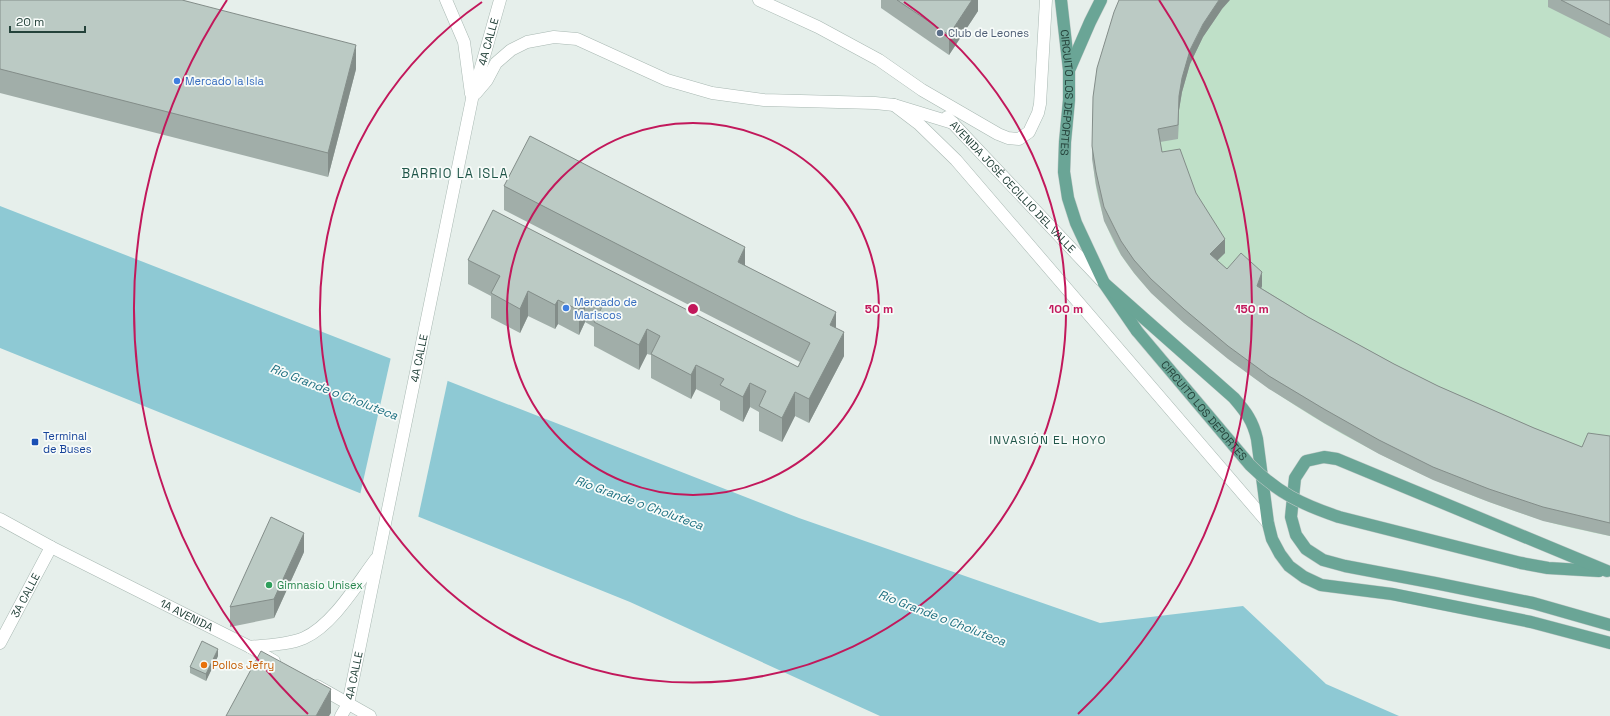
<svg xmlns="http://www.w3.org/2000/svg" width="1610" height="716" font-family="'Space Grotesk',sans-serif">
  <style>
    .green { fill: #bfe0c8 }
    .water { fill: #8ec9d4 }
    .pier { fill: #e6efeb }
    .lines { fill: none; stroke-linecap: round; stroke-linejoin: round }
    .tertiary-casing { stroke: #a8b8b2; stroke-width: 13 }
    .primary-casing { stroke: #c2cac8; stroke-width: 13 }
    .tertiary { stroke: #fff; stroke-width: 12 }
    .primary { stroke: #6aa596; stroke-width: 12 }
    .primary-bridge-casing { stroke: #c2cac8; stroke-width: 13; stroke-linecap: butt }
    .primary-bridge { stroke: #6aa596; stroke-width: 12 }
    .wall { fill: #a1aea9 }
    .shaded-wall { fill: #838d89 }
    .building { fill: #bbcac4; stroke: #838d89 }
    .ring { fill: none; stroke: #c2185b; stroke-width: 2 }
    .service-dot { fill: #5c6f8a; stroke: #f7fbf9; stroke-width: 1.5 }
    .shop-dot { fill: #3f7fe0; stroke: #f7fbf9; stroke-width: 1.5 }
    .transit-dot { fill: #1a4fb4; stroke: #f7fbf9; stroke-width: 1.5 }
    .leisure-dot { fill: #2e9e5b; stroke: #f7fbf9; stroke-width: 1.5 }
    .food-dot { fill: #e8710a; stroke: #f7fbf9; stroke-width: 1.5 }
    .labels { text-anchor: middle; stroke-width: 3.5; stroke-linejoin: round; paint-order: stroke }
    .service-label { font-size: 11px; fill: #4e5e75; stroke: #f7fbf9; text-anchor: start }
    .street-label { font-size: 11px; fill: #24423a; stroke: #f7fbf9 }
    .shop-label { font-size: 11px; fill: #366cbe; stroke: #f7fbf9; text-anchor: start }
    .transit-label { font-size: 11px; fill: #164399; stroke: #f7fbf9; text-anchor: start }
    .leisure-label { font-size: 11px; fill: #27864d; stroke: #f7fbf9; text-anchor: start }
    .food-label { font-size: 11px; fill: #c56008; stroke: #f7fbf9; text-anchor: start }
    .water-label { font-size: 12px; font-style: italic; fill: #1c6f80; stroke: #f7fbf9 }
    .neighbourhood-label { font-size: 12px; letter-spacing: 1px; fill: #1f5548; stroke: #f7fbf9 }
    .quarter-label { font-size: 13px; letter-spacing: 1px; fill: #1f5548; stroke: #f7fbf9 }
    .centre { fill: #c2185b; stroke: #f7fbf9; stroke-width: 2 }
    .ring-label { font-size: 12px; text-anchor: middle; font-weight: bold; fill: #c2185b; stroke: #f7fbf9; stroke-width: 3.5; stroke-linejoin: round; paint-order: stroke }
  </style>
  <rect width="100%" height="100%" fill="#e6efeb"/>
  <path class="green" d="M1126 0H1610V536C1587 531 1564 527 1542 520 1420 482 1303 421 1204 339 1174 315 1142 288 1121 255 1100 220 1091 178 1093 137Z"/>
  <path class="water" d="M0 206 799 518 1100 623 1243 606 1326 684 1399 716H880L630 602 0 348Z"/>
  <path class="pier" d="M391 357 448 379 418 518 360 495Z"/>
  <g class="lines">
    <defs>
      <g id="tertiary">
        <path d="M446 0 464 42 471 94"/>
        <path d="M759 0 818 27 879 60 922 90 998 134 1008 138 1019 139 1029 132 1038 113 1040 104 1046 0"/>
        <path d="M476 93 487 80 496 63 511 50 527 42 554 37 577 39 667 80 712 93 764 100 875 103 894 105 953 123"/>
        <path d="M894 105 919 124 956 160 1268 523"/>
        <path id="s1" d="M947 117 1101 280"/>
        <path id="s2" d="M0 519 51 547 250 647 274 661"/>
        <path id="s3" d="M0 643 51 547"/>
        <path d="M250 647C267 645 288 645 304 638 333 625 357 584 376 559"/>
        <path d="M317 686 370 716"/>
        <path id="s4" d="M341 716 348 704 472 99 500 0"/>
      </g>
      <g id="primary">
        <path id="s5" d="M1061 0 1069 70V100L1065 142 1064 172 1068 198 1076 223 1104 283 1137 331"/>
        <path d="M1070 68 1090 22 1101 0"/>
        <path d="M1104 283 1234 398C1246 412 1253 421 1257 439L1268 523 1272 539 1280 554 1289 566 1304 577 1321 585 1392 594 1531 622 1610 643"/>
        <path d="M1521 563 1548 568 1599 571"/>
        <path d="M1607 571 1337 459 1324 457 1306 461 1295 478 1291 517 1296 535 1306 549 1323 560 1345 566 1435 583 1533 603 1610 625"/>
      </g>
    </defs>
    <use href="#tertiary" class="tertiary-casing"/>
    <use href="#primary" class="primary-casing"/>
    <use href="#tertiary" class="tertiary"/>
    <use href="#primary" class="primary"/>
    <defs>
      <g id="primary-bridge">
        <path id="s6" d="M1137 331 1250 465C1278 493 1301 504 1339 517L1521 563"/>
      </g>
    </defs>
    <use href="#primary-bridge" class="primary-bridge-casing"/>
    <use href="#primary-bridge" class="primary-bridge"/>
  </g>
  <g class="wall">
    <path d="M0 0 186 1 356 69 328 177 0 93Z"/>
    <path d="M881 0H978V11L949 55 881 8Z"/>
    <path d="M1548 0H1610V38L1548 7Z"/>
    <path d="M1222 9 1203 37 1190 64 1182 92 1179 110 1178 139 1160 142 1162 152 1196 193 1225 253 1217 260 1227 269 1262 286 1261 288 1308 317 1394 364 1438 386 1534 428 1582 447 1610 436V536L1543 521 1489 502 1433 480 1379 454 1324 423 1269 389 1228 359 1184 323 1151 293 1134 273 1121 255 1104 221 1096 185 1092 159V146Z"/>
    <path d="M504 186 745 265 836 328 844 356 809 423 795 416 782 442 759 431V412L750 407 743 422 720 410V401L696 389 691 399 651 378V355L647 354 639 370 594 346V327L585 322 579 335 558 324 555 329 528 316 520 333 491 318V296L468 284V260L798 367 800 362 504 210Z"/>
    <path d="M304 552 274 618 230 627V607Z"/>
    <path d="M218 656 206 681 190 673V667Z"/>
  </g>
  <g class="shaded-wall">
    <path d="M972 0H978V11L949 55V35Z"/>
    <path d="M1219 0H1230L1222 9 1203 37 1190 64 1182 92 1179 110 1178 139 1179 96 1182 78 1190 50 1197 37 1203 24Z"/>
    <path d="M356 45V69L328 177V153Z"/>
    <path d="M1225 239V253L1210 268V254Z"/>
    <path d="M745 247V271L738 262Z"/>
    <path d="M1262 272V286L1257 299V286Z"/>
    <path d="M528 291V316L520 333V309Z"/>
    <path d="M585 298V322L579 335V310Z"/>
    <path d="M558 300V324L555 329V305Z"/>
    <path d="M836 312V337L830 325Z"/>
    <path d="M647 329V354L639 370V345Z"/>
    <path d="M844 332V356L809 423V399Z"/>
    <path d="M696 365V389L691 399V375Z"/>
    <path d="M750 383V407L743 422V397Z"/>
    <path d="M795 392V416L782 442V418Z"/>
    <path d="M304 533V552L274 618V599Z"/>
    <path d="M218 649V656L206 681V674Z"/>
    <path d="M331 689V713L329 716H316Z"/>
  </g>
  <g class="building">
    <path d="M0 0H182L356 45 328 153 0 69Z"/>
    <path d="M897 0H972L949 35Z"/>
    <path d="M1119 0H1219L1203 24 1190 50 1182 78 1179 96 1178 125 1158 129 1162 152 1180 149 1196 193 1225 239 1210 254 1227 269 1241 253 1262 272 1257 286 1308 317 1394 364 1438 386 1534 428 1582 447 1588 433 1610 436V523L1543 507 1489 489 1433 467 1379 440 1324 409 1269 376 1228 346 1184 309 1151 279 1134 260 1121 241 1104 207 1096 172 1092 146 1093 97 1097 68 1114 12Z"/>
    <path d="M1561 0H1610V25Z"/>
    <path d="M530 136 745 247 738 262 836 312 830 325 844 332 809 399 795 392 782 418 759 406 766 391 750 383 743 397 720 385 724 379 696 365 691 375 651 354 660 336 647 329 639 345 594 322 602 307 585 298 579 310 558 300 555 305 528 291 520 309 491 293 500 276 468 260 493 210 798 367 810 343 504 186Z"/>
    <path d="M271 517 304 533 274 599 230 607Z"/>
    <path d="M202 641 218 649 206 674 190 667Z"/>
    <path d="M261 651 331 689 316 716H226Z"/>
  </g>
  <g class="ring">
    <circle cx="693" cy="309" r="186"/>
    <path d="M904 2A373 373 0 1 1 482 2"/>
    <path d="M308 714A559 559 0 0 1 227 0M1159 0A559 559 0 0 1 1078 714"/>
  </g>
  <circle class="service-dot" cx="940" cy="33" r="4"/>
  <g class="shop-dot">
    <circle cx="177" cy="81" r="4"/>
    <circle cx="566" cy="308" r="4"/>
  </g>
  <rect class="transit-dot" x="31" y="438" width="8" height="8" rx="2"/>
  <circle class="leisure-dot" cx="269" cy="585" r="4"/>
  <circle class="food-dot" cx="204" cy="665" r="4"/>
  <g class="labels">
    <g class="service-label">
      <text x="948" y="37">Club de Leones</text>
    </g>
    <g class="street-label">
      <text dy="4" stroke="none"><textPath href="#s4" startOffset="691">4A CALLE</textPath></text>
      <text dy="4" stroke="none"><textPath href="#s5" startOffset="93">CIRCUITO LOS DEPORTES</textPath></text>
      <text dy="4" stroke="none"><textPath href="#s1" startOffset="96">AVENIDA JOSÉ CECILLIO DEL VALLE</textPath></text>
      <text dy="4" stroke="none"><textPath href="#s4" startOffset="367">4A CALLE</textPath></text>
      <text dy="4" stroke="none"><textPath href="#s6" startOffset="104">CIRCUITO LOS DEPORTES</textPath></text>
      <text dy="4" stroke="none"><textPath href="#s3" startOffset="54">3A CALLE</textPath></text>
      <text dy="4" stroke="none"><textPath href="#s2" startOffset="210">1A AVENIDA</textPath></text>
      <text dy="4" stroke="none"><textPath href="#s4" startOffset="43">4A CALLE</textPath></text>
    </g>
    <g class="shop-label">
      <text x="185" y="85">Mercado la Isla</text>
      <text x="574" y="306">Mercado de<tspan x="574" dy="13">Mariscos</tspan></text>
    </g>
    <g class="transit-label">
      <text x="43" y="440">Terminal<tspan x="43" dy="13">de Buses</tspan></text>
    </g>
    <g class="leisure-label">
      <text x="277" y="589">Gimnasio Unisex</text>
    </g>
    <g class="food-label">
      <text x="212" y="669">Pollos Jefry</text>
    </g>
    <g class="water-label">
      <text transform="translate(334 392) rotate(21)" y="4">Río Grande o Choluteca</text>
      <text transform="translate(639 503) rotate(20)" y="4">Río Grande o Choluteca</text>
      <text transform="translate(942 618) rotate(21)" y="4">Río Grande o Choluteca</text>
    </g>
    <g class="neighbourhood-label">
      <text x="1048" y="444">INVASIÓN EL HOYO</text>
    </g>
    <g class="quarter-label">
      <text x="455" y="178">BARRIO LA ISLA</text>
    </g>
  </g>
  <circle cx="693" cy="309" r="6" class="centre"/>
  <g class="ring-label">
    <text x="879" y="313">50 m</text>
    <text x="1066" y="313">100 m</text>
    <text x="1252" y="313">150 m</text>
  </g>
  <path d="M10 26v6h75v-6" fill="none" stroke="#24423a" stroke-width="2"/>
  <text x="16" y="26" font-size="12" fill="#24423a" stroke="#f7fbf9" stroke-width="3" paint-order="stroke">20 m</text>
</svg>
